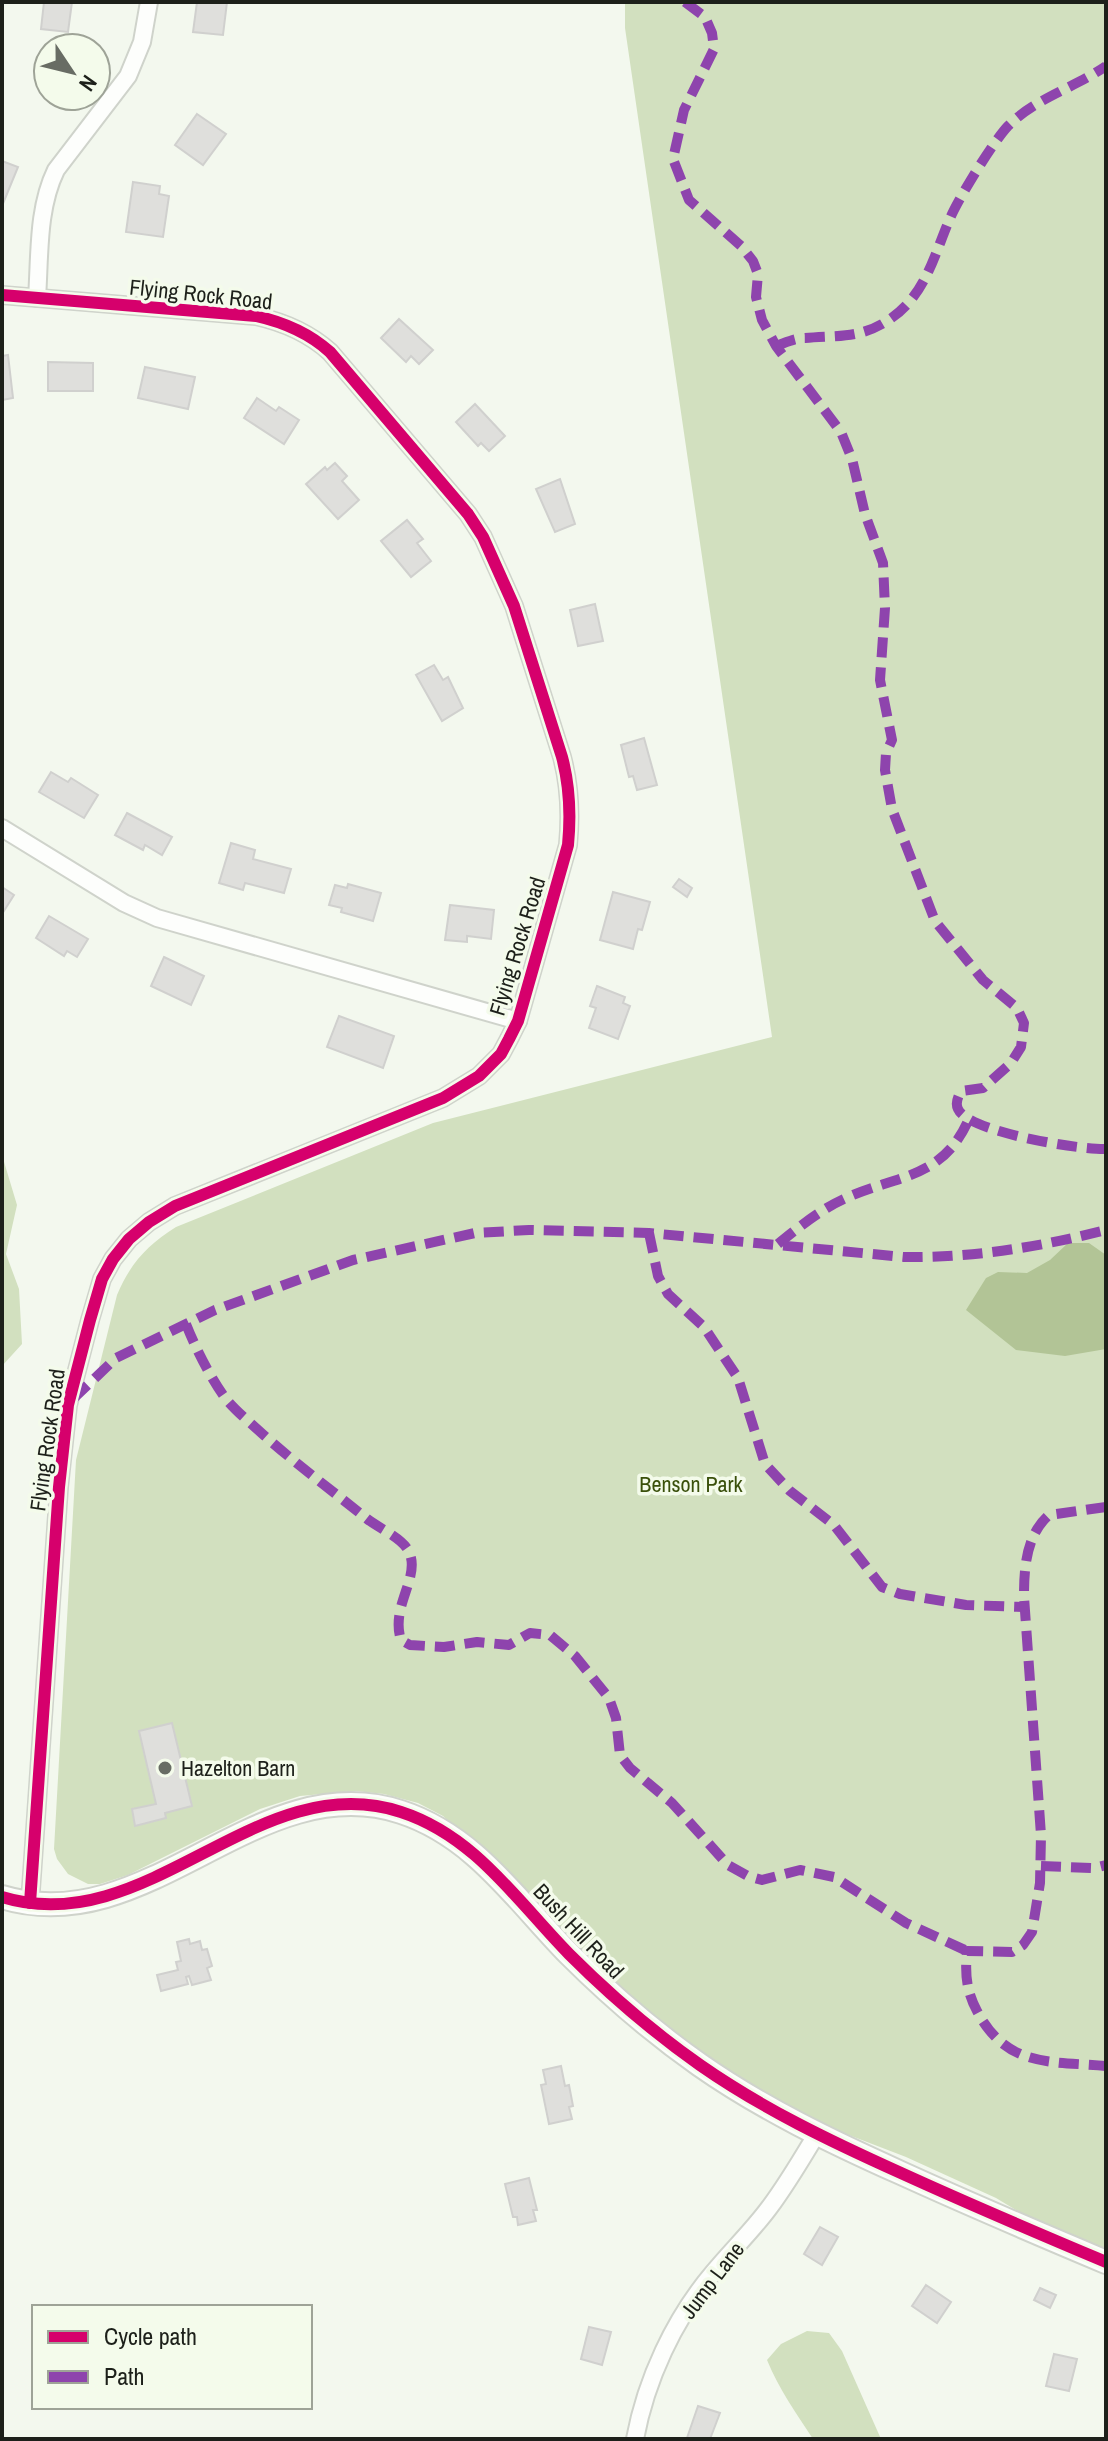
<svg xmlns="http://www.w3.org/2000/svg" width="1108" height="2441" font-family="'Archivo Narrow',sans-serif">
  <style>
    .green { fill: #d2e0bf }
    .water { fill: #b2c496 }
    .building { fill: #dfdfdc; stroke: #d0d0ce; stroke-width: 2 }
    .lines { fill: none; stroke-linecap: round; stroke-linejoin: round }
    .street-casing { stroke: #cfd3cb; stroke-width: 20 }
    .secondary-casing { stroke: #cfd3cb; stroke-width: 26 }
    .street { stroke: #fdfefc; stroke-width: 16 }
    .secondary { stroke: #fdfefc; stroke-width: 22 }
    .quiet { stroke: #8e44ad; stroke-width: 10; stroke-dasharray: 20 10; stroke-linecap: butt }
    .cycleway-casing { stroke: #f4fbeb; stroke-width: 17 }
    .cycleway { stroke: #d6006c; stroke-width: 12 }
    .poi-dot { fill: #686c64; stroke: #f4fbeb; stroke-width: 3 }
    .labels { text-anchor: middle; stroke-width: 7; stroke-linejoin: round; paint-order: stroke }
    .street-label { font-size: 22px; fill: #1d201a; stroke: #f4fbeb }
    .park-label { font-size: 22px; fill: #3a500b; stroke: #f4fbeb }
    .poi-label { font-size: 22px; fill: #1d201a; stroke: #f4fbeb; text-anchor: start }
  </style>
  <rect width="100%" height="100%" fill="#f3f8ee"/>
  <g class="green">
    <path d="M625 2H1106V2255L1083 2250 996 2198 906 2157 789 2112 600 1982 484 1855 443 1816 418 1803 384 1794 356 1791 300 1796 260 1809 128 1875 100 1884H88L68 1874 57 1859 54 1849 76 1460 117 1295C130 1264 147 1245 176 1227L433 1123 772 1037 625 28Z"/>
    <path d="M2 1155 17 1205 6 1254 19 1289 22 1344 2 1366Z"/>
    <path d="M807 2331 829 2333 842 2351 881 2439H813C796 2413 779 2389 767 2360L781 2344Z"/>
  </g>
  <path class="water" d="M1068 1243H1089L1106 1255V1349L1065 1356 1016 1350 966 1310 986 1278 998 1272 1027 1273 1050 1260Z"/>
  <g class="building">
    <path d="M44 2H72L68 32 41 29Z"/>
    <path d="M197 2H227L223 35 193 32Z"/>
    <path d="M197 114 226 134 203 165 175 145Z"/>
    <path d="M2 161 18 167 2 206Z"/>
    <path d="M133 182 160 186 159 194 169 196 163 237 126 232Z"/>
    <path d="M399 319 433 350 419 364 411 356 406 362 381 338Z"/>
    <path d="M8 355 13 398 2 400V356Z"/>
    <path d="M48 362 93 363V391H48Z"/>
    <path d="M145 367 195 377 188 409 138 398Z"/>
    <path d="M257 398 276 411 279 407 299 420 284 444 244 418Z"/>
    <path d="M475 404 505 436 489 451 481 443 478 446 456 422Z"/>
    <path d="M335 463 347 476 342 481 359 500 338 519 306 484 325 467 327 470Z"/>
    <path d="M560 479 575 524 555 532 536 489Z"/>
    <path d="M407 520 423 539 417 543 431 561 411 577 381 541Z"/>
    <path d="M595 604 603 641 578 646 570 610Z"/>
    <path d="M434 665 443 680 448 677 463 708 442 721 416 675Z"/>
    <path d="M644 738 657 785 637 790 633 776 629 777 621 745Z"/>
    <path d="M51 772 68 782 71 778 98 795 84 818 39 792Z"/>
    <path d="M127 813 172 837 162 855 145 845 143 850 115 835Z"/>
    <path d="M231 843 255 850 253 859 291 869 284 893 245 883 243 890 219 883Z"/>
    <path d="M679 879 692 888 687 897 673 887Z"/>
    <path d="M348 884 381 893 373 921 341 912 342 908 329 905 335 885 347 888Z"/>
    <path d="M2 887 14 895 2 914Z"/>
    <path d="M613 892 650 902 642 930 638 929 633 949 600 940Z"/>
    <path d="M450 905 494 910 491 939 467 936V942L445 940Z"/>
    <path d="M49 916 88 939 77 957 67 951 64 956 36 938Z"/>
    <path d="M164 957 204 976 191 1005 151 986Z"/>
    <path d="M597 986 625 997 623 1003 630 1006 618 1039 589 1028 596 1008 590 1006Z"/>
    <path d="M339 1016 394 1036 383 1068 327 1047Z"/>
    <path d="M172 1723 192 1806 165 1813 166 1818 135 1826 132 1809 156 1804 139 1731Z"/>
    <path d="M189 1939 190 1944 200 1941 202 1950 207 1949 212 1966 207 1968 211 1980 192 1985 189 1976 186 1977 188 1984 161 1991 157 1975 178 1970 176 1962 181 1961 177 1942Z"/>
    <path d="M561 2066 565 2086 569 2085 573 2106 569 2107 572 2119 549 2124 541 2085 546 2084 543 2070Z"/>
    <path d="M529 2178 537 2210H533L536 2221 518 2225 517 2217H513L505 2184Z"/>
    <path d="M820 2227 838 2237 822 2265 804 2254Z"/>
    <path d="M926 2285 951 2302 937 2323 912 2306Z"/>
    <path d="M1040 2288 1056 2295 1050 2308 1034 2300Z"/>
    <path d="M589 2327 611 2332 602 2365 581 2359Z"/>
    <path d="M1054 2354 1077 2359 1069 2391 1046 2386Z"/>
    <path d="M698 2406 720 2413 710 2439 687 2438Z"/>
  </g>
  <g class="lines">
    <defs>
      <g id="street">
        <path d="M2 295 256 316C283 322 309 333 330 352L468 514 483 537 514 606 562 757C570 787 571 814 568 845L518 1021 509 1039 501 1054 479 1076 443 1098 175 1206 149 1222 129 1239 113 1259 102 1279 90 1320 68 1405 59 1487 30 1903"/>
        <path d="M37 298C40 256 37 209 56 170L128 76 142 42 149 2"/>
        <path d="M2 828 124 903 157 918 518 1021"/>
        <path d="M635 2439C646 2380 674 2319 713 2273 731 2251 752 2231 769 2208 787 2184 801 2160 816 2135"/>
      </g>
      <path id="secondary" d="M2 1897C148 1942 257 1765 401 1812 475 1836 517 1901 569 1954 609 1994 653 2032 700 2065 763 2109 832 2142 901 2173 969 2204 1037 2233 1106 2262"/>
    </defs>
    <use href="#street" class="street-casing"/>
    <use href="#secondary" class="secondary-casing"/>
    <use href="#street" class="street"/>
    <use href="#secondary" class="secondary"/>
    <g class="quiet">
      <path d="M685 2 705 17 712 33 714 49 684 110 673 159 689 200 741 246 753 261 758 274 756 297 762 320 776 346 841 432 852 459 865 514 883 563 885 608 880 680 892 740 886 753 885 770 892 809 935 921 983 980 1017 1008 1024 1023 1021 1047 1011 1063 983 1088 961 1091C958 1097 955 1103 958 1109 968 1132 1080 1150 1106 1149"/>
      <path d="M776 346C785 343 795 338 805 338 836 335 859 339 887 321 927 296 934 253 952 214 962 193 993 142 1008 126 1036 98 1074 88 1106 66"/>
      <path d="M649 1233 658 1276 668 1294 704 1327 738 1378 765 1464 790 1491 834 1525 882 1587 900 1594 966 1605 1024 1607"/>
      <path d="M778 1244C799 1227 821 1209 846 1198 897 1175 942 1179 968 1121"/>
      <path d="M186 1324C195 1347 211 1379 226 1399 235 1410 247 1420 257 1429 292 1461 330 1489 366 1518 378 1528 403 1538 409 1552 421 1577 390 1606 401 1640L410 1645 444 1647 477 1642 509 1645 530 1633 550 1635 575 1656 609 1698 616 1718 620 1755 630 1768 672 1803 728 1865 748 1876 762 1880 800 1870 834 1877 906 1923 967 1951"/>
      <path d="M73 1399 116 1358 215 1310 353 1260 475 1233 529 1230 649 1233 904 1257C973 1258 1039 1247 1106 1230"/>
      <path d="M1106 1507 1049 1515C1026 1535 1024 1568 1024 1597L1041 1835 1040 1883 1032 1932 1023 1945 1012 1952 967 1951C965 1974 966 1990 977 2011 1007 2068 1050 2061 1106 2066"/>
      <path d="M1041 1866 1094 1868 1106 1865"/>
    </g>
    <defs>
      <g id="cycleway">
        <path d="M2 295 256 316C283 322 309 333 330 352L468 514 483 537 514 606 562 757C570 787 571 814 568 845L518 1021 509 1039 501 1054 479 1076 443 1098 175 1206 149 1222 129 1239 113 1259 102 1279 90 1320 68 1405 59 1487 30 1903"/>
        <path d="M2 1897C148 1942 257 1765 401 1812 475 1836 517 1901 569 1954 609 1994 653 2032 700 2065 763 2109 832 2142 901 2173 969 2204 1037 2233 1106 2262"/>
      </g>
    </defs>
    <use href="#cycleway" class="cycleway-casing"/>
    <use href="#cycleway" class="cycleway"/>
  </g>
  <circle class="poi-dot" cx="165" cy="1768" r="8"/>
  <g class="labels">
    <g class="street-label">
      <text transform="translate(201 294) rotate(6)" y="8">Flying Rock Road</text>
      <text transform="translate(517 946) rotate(-73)" y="8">Flying Rock Road</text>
      <text transform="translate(47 1440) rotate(-82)" y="8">Flying Rock Road</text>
      <text transform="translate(579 1931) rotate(47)" y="8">Bush Hill Road</text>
      <text transform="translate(712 2280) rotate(-53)" y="8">Jump Lane</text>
    </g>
    <g class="park-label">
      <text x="691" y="1492">Benson Park</text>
    </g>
    <g class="poi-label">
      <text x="181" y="1776">Hazelton Barn</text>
    </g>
  </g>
  <rect width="1108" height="2441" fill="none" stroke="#1d201a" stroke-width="8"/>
  <rect x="32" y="2305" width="280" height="104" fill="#f4fbeb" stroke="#9ea397" stroke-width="2"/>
  <rect x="48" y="2331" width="40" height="12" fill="#d6006c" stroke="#9ea397" stroke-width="2"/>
  <text x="104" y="2345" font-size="24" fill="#1d201a">Cycle path</text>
  <rect x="48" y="2371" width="40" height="12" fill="#8e44ad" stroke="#9ea397" stroke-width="2"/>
  <text x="104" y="2385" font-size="24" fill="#1d201a">Path</text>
  <g transform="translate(72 72) rotate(125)"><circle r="38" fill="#f4fbeb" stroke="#9ea397" stroke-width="2"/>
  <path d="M0-6L14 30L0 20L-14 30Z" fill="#686c64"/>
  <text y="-12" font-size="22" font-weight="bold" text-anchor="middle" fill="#1d201a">N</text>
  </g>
</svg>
